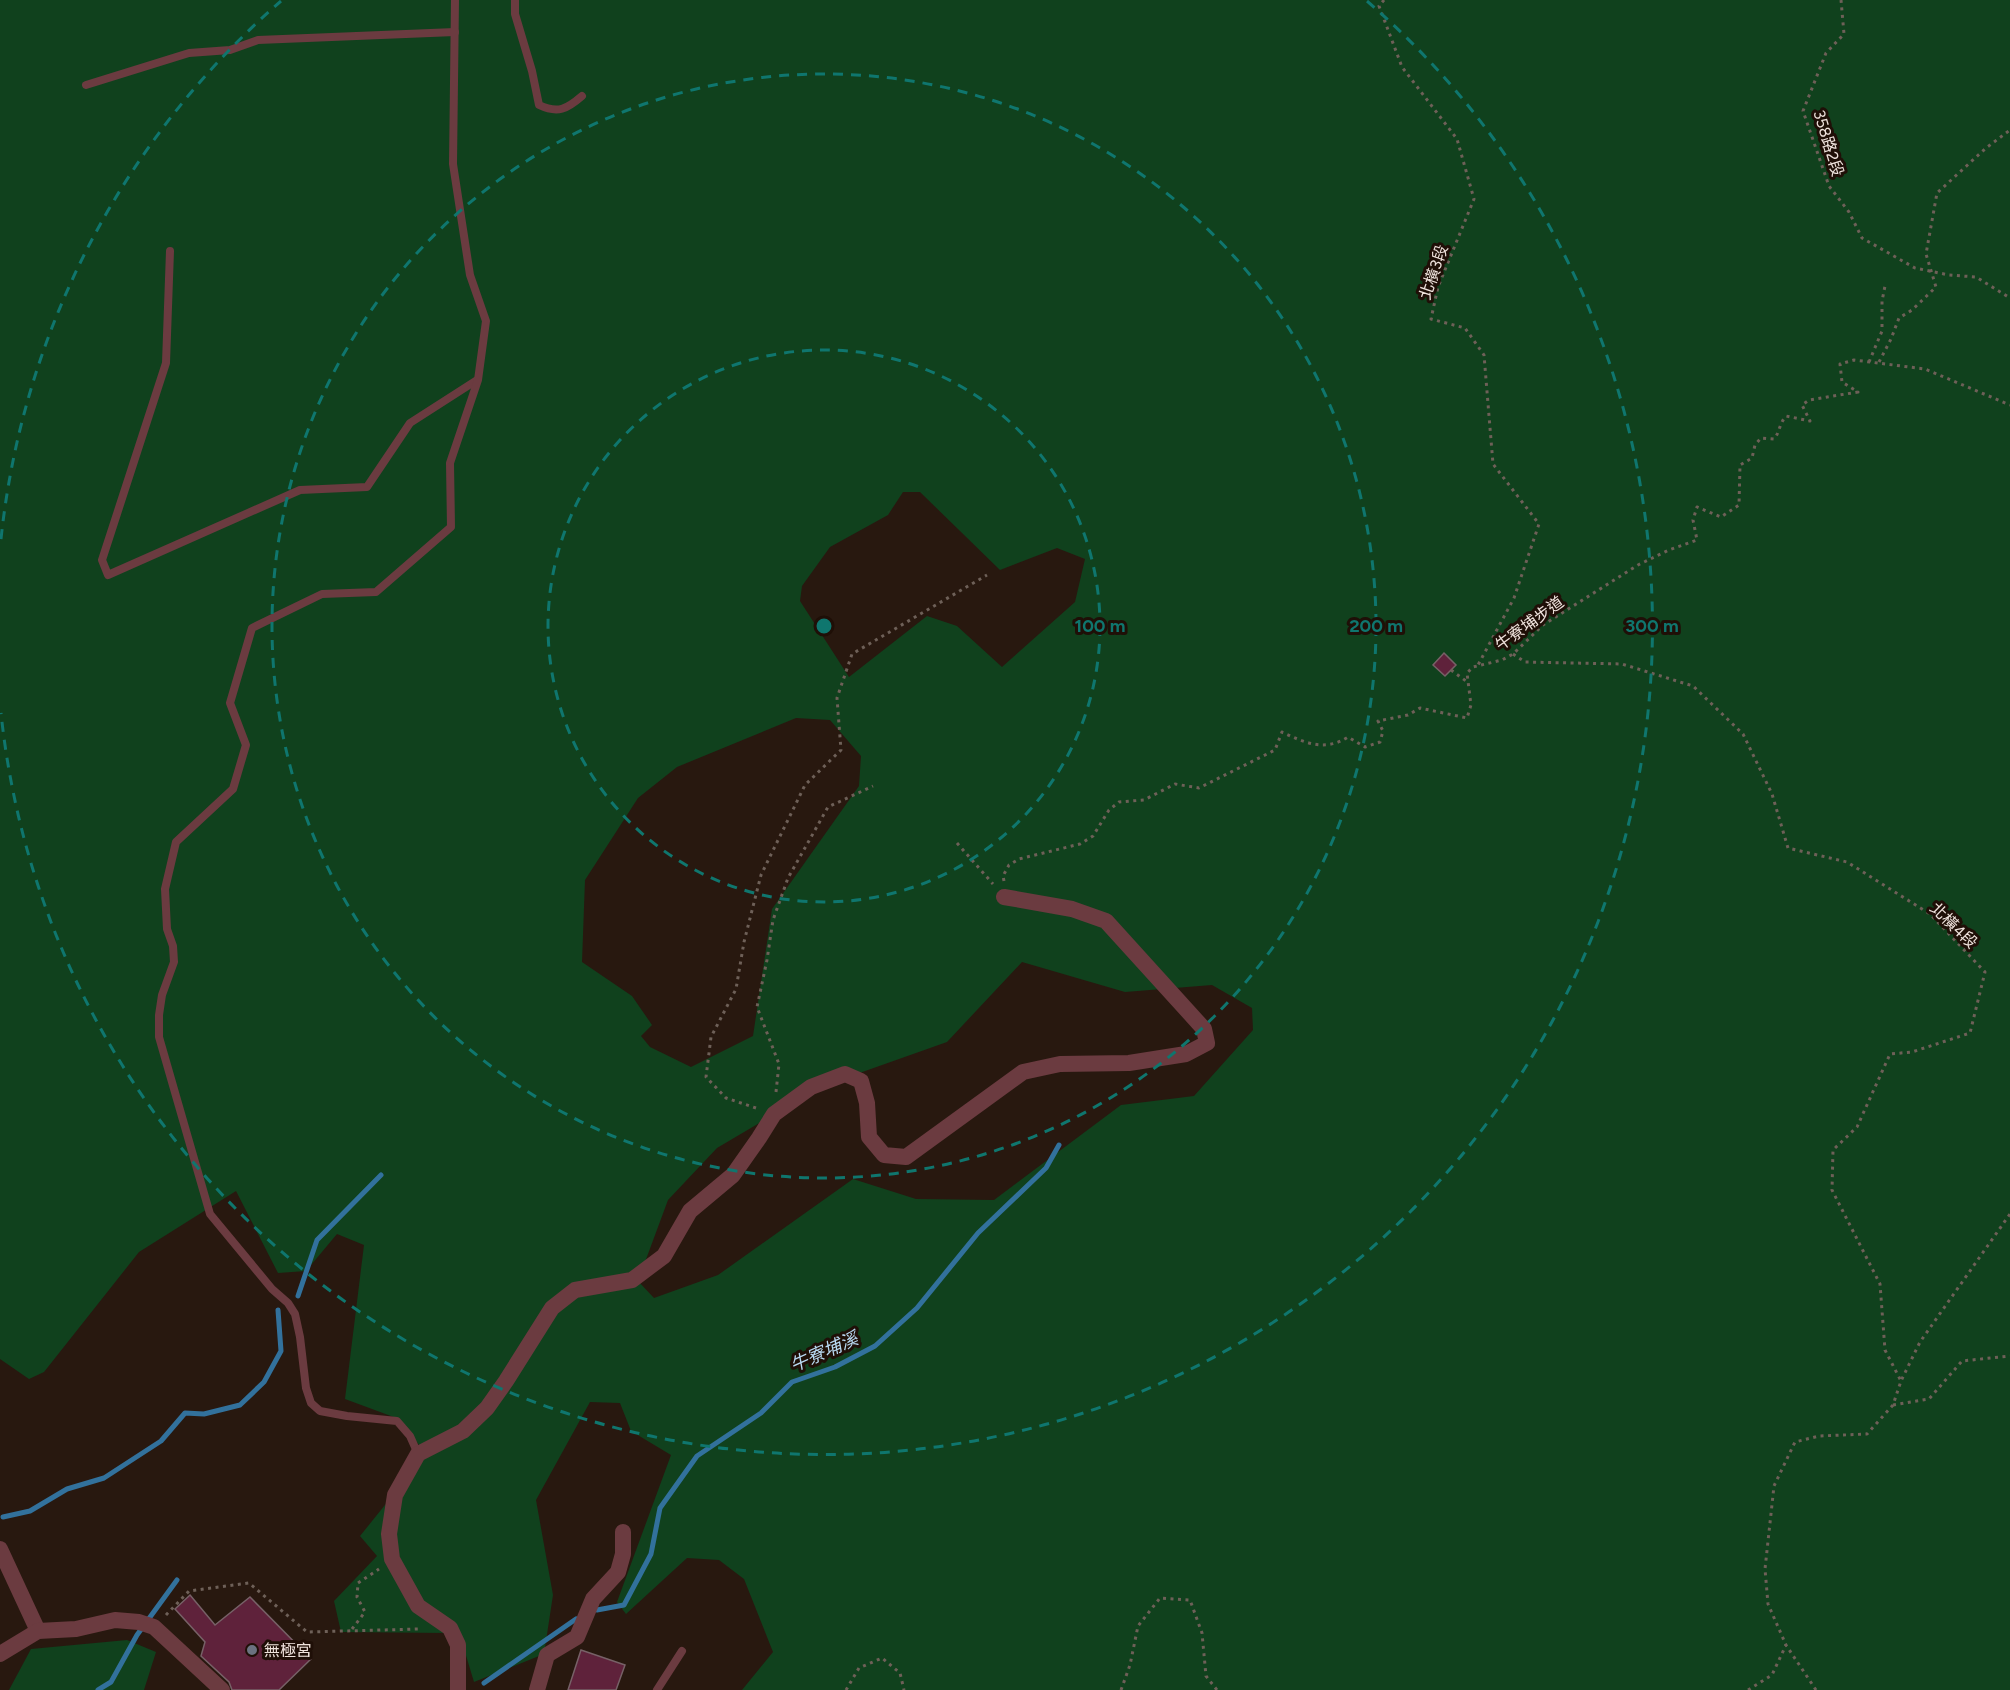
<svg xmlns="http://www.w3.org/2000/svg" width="2010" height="1690" font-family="Figtree,'Noto Sans TC',sans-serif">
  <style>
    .green { fill: #10411d; fill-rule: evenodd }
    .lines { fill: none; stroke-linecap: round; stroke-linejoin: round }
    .stream { stroke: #32719c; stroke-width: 5 }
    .building { fill: #5f223b; stroke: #776167; stroke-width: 1.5 }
    .path { stroke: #6e6058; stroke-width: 3; stroke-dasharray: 3 4.5; stroke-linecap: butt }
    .service { stroke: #6b3b40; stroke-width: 8 }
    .minor { stroke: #6b3b40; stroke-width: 16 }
    .ring { fill: none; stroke: #0f766e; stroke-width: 3; stroke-dasharray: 10 8 }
    .worship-dot { fill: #6b7280; stroke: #1f0f07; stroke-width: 2 }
    .labels { text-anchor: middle; stroke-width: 6; stroke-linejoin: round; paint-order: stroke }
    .street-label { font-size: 16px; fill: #efe3dd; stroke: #1f0f07 }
    .poi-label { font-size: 16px; fill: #efe3dd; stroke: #1f0f07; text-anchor: start }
    .water-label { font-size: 18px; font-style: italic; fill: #b9daf3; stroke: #1f0f07 }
    .centre { fill: #0f766e; stroke: #1f0f07; stroke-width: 3 }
    .ring-label { font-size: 18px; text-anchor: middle; font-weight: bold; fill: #0f766e; stroke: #1f0f07; stroke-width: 6; stroke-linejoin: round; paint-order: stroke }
  </style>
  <rect width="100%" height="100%" fill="#28180f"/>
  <g class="green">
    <path d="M0 0H2010V1690H742L773 1652 744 1579 719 1560 687 1558 626 1614 617 1602 671 1455 631 1431 620 1403 590 1402 536 1500 553 1595 544 1654 474 1682 461 1639 447 1633 341 1632 334 1601 377 1556 360 1536 426 1454 399 1419 345 1399 364 1245 337 1234 306 1271 278 1273 236 1191 139 1252 44 1372 29 1379 0 1359ZM903 492H920L1000 570 1057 548 1085 559 1075 602 1002 667 957 626 927 616 849 677 800 601 802 586 830 547 888 515ZM796 718 830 720 861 756 859 786 772 909 753 1036 691 1067 650 1047 641 1036 652 1025 632 996 582 962 585 880 638 798 677 767ZM1022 962 1125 992 1212 985 1252 1008 1253 1030 1194 1096 1121 1105 994 1200 916 1199 853 1179 718 1275 654 1298 638 1281 668 1200 717 1148 820 1087 947 1042Z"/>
    <path d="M127 1640 156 1652 144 1690H9L31 1649Z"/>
  </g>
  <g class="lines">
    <g class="stream">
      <path d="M298 1296 317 1240 381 1175"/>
      <path d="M3 1517 30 1511 67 1489 104 1478 161 1441 185 1413 204 1414 240 1405 264 1382 281 1351 278 1310"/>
      <path d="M597 1610 624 1605 651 1554 660 1508 697 1456 761 1413 792 1382 835 1367 875 1346 917 1308 978 1233 1046 1168 1059 1145"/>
      <path d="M484 1683 576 1619"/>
      <path d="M98 1690 111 1682 137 1635 177 1580"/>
    </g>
  </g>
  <g class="building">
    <path d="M1444 653 1456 665 1445 676 1433 665Z"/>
    <path d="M190 1595 215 1625 250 1597 311 1659 279 1690H232L229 1682 201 1656 205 1642 175 1609Z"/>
    <path d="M581 1650 625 1665 616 1690H568Z"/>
  </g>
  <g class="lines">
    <g class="path">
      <path d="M1384 0 1379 6 1402 67 1457 139 1474 199 1438 287 1431 319 1465 328 1484 355 1493 464 1539 524 1514 598 1478 665"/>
      <path d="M1841 0 1844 34 1826 53 1803 111 1829 186 1849 212 1862 238 1915 268 1949 275 1976 277 2010 298"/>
      <path d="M1869 362 1882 331V301L1885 286"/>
      <path d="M1879 362 1891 339 1899 318 1912 310 1936 287 1926 254 1937 193 1986 148 2010 130"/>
      <path d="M1513 654 1525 662 1622 664 1693 686 1743 734 1772 794 1788 848 1847 862 1930 914 1985 972 1970 1033 1912 1052 1890 1054 1857 1127 1833 1150 1832 1190 1880 1284 1885 1350 1901 1381"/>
      <path d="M1451 670 1466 681"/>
      <path d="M957 843 993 884"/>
      <path d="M1004 881 1003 876 1009 865 1019 859 1080 844 1093 836 1109 810 1119 802 1144 800 1175 784 1199 788 1275 750 1282 732C1305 743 1325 752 1348 737L1365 747 1380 742 1383 731 1378 721 1408 715 1420 708 1467 718 1471 705 1467 673 1473 667 1502 660 1513 654 1543 625 1638 565 1669 550 1697 540 1693 520 1697 507 1721 517 1739 505 1740 465 1752 458 1755 445 1761 438 1774 439C1780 432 1779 424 1786 416L1810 421 1802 405 1809 400 1858 392 1842 382 1840 364 1854 360 1925 369 2010 405"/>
      <path d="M776 1092 779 1064 757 1007 767 960 773 920 788 878 828 807 873 786"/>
      <path d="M756 1108 726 1098 706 1077 711 1037 736 989 744 942 761 875 805 785 841 750 837 698 852 654 987 575"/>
      <path d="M1893 1405 1929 1399 1962 1361 2010 1356"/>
      <path d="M166 1615 189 1591 249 1583 307 1632 419 1629"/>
      <path d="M352 1629 365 1612 357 1597 358 1583 379 1569"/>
      <path d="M846 1690 859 1668 882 1658 900 1673 904 1690"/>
      <path d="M1121 1690 1130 1665 1138 1626 1160 1598 1190 1600 1202 1633 1206 1676 1217 1690"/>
      <path d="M1748 1690 1772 1675 1786 1645"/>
      <path d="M1816 1690 1786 1645 1768 1604 1765 1569 1774 1486 1795 1442 1819 1436 1867 1434 1893 1405 1901 1381 1920 1342 2010 1214"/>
    </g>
    <g class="service">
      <path d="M515 0V14L532 71 539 105C558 114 567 109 582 96"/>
      <path d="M86 85 189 53 230 50 258 40 455 32"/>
      <path d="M170 251 166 363 102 560 108 575 300 490 367 487 410 423 477 380"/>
      <path d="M418 1454 410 1436 397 1421 347 1416 320 1411 311 1403 306 1388 300 1337 295 1314 288 1303 272 1289 210 1214 159 1037V1015L162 995 174 962 173 946 167 929 165 889 176 842 233 789 246 745 230 703 252 628 322 594 376 592 451 527 450 463 478 380 486 321 470 275 453 164 455 0"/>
      <path d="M657 1690 682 1651"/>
    </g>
    <g class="minor">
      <path d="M0 1549 38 1631"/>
      <path d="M0 1654 38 1631 76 1629 115 1620 139 1622 154 1627 222 1690"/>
      <path d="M458 1690V1645L450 1628 418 1606 392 1559 389 1534 395 1495 418 1454 463 1431 487 1408 506 1381 552 1308 575 1290 632 1280 664 1256 690 1211 733 1175 759 1138 774 1114 811 1087 845 1074 861 1081 867 1103 869 1137 884 1155 906 1157 1023 1072 1060 1064 1129 1063 1186 1054 1207 1043 1204 1029 1106 921 1072 909 1004 897"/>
      <path d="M537 1690 547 1655 577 1637 593 1599 618 1572 623 1554V1532"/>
    </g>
  </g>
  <g class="ring">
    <circle cx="824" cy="626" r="276"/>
    <circle cx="824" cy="626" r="552"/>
    <path d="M1 539A828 828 0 0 1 281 1M1367 1A828 828 0 1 1 1 713"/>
  </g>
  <circle class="worship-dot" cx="252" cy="1650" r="6"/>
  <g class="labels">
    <g class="street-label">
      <text transform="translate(1829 143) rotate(73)" y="6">358路2段</text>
      <text transform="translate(1433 272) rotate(-71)" y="6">北橫3段</text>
      <text transform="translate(1529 623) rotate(-36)" y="6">牛寮埔步道</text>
      <text transform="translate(1954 925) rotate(44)" y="6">北橫4段</text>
    </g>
    <g class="poi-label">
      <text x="264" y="1656">無極宮</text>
    </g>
    <g class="water-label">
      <text transform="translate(824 1352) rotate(-24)" y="6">牛寮埔溪</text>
    </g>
  </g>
  <circle cx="824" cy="626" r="9" class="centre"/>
  <g class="ring-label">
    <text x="1100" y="632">100 m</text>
    <text x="1376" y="632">200 m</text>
    <text x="1652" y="632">300 m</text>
  </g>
</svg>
